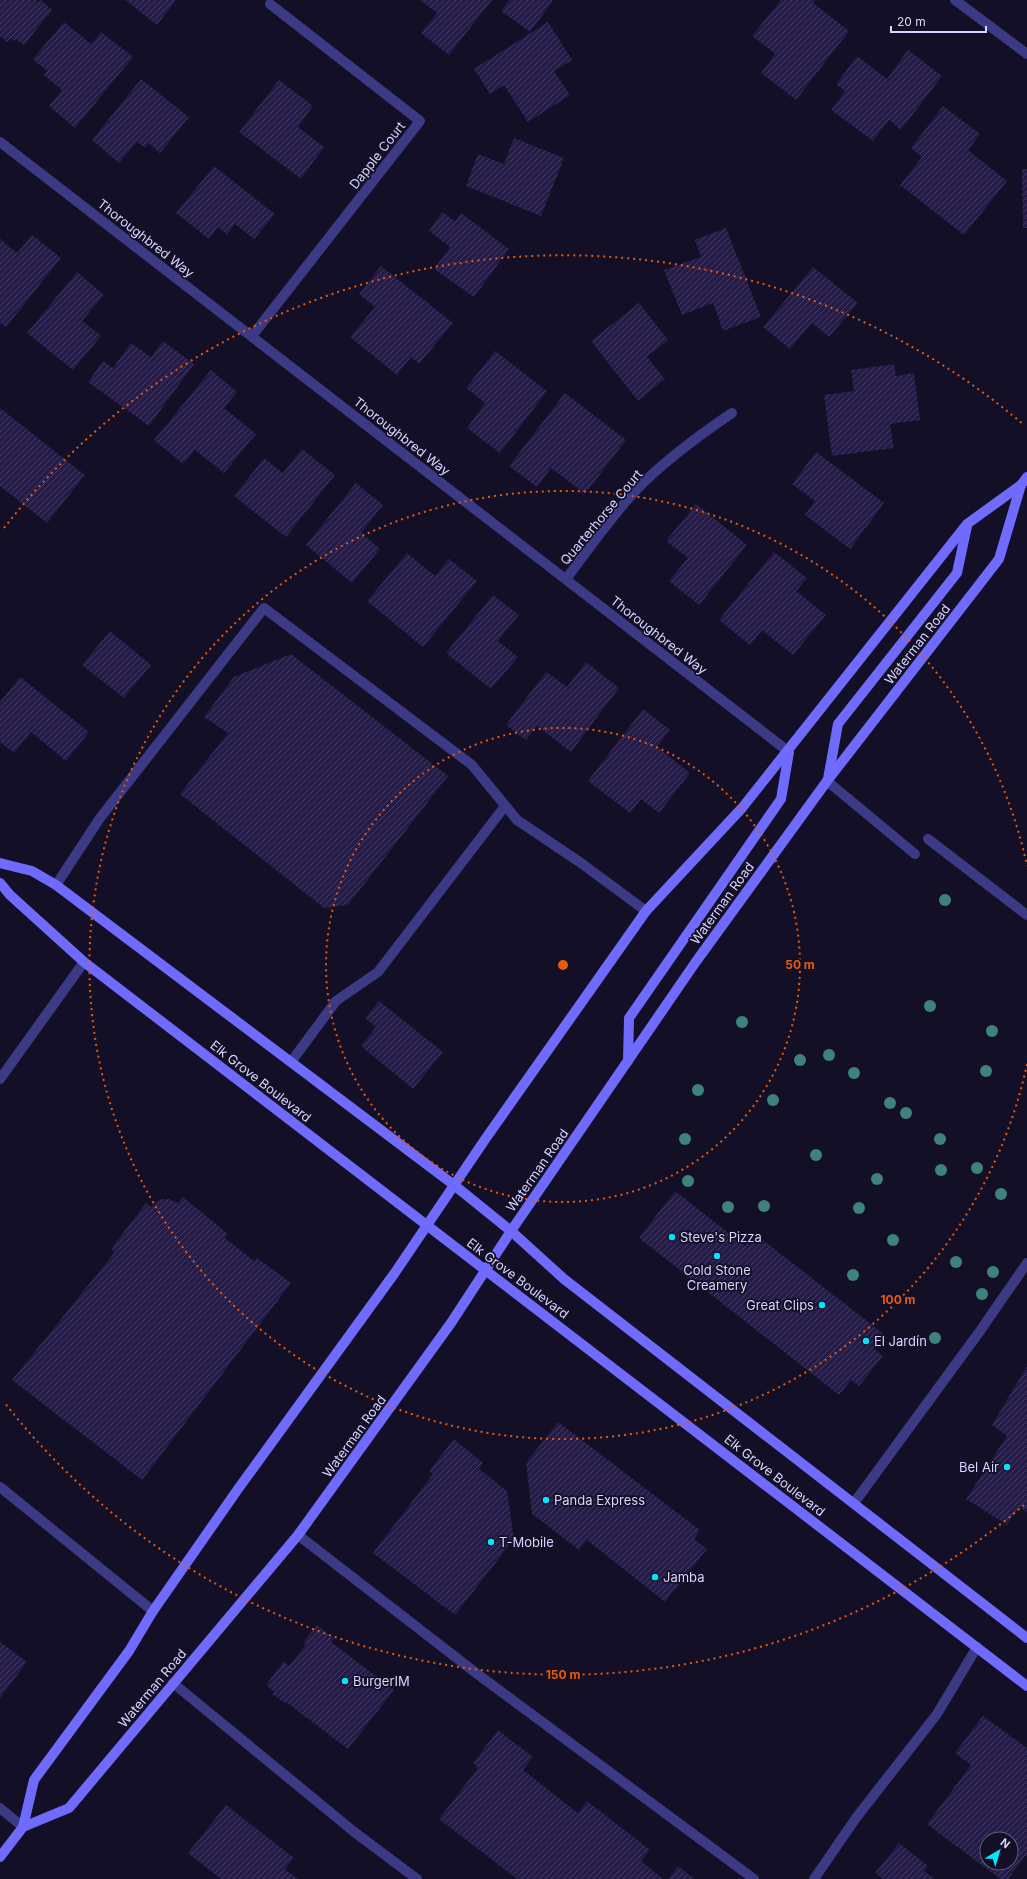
<svg xmlns="http://www.w3.org/2000/svg" width="1027" height="1879" font-family="Inter,sans-serif">
  <style>
    .building { fill: url(#building-hatch); fill-rule: evenodd }
    .lines { fill: none; stroke-linecap: round; stroke-linejoin: round }
    .lane { stroke: #3d3a85; stroke-width: 10 }
    .street { stroke: #3d3a85; stroke-width: 10 }
    .secondary { stroke: #6f6bff; stroke-width: 10 }
    .tree { fill: #3d827b }
    .ring { fill: none; stroke: #e8590c; stroke-width: 2; stroke-dasharray: 2 4 }
    .poi-dot { fill: #00e5ff; stroke: #130f26; stroke-width: 1.5 }
    .labels { text-anchor: middle; stroke-width: 3.5; stroke-linejoin: round; paint-order: stroke }
    .street-label { font-size: 13px; fill: #d9d4ff; stroke: #130f26 }
    .poi-label { font-size: 13px; fill: #d9d4ff; stroke: #130f26; text-anchor: start }
    .centre { fill: #e8590c; stroke: #130f26; stroke-width: 2 }
    .ring-label { font-size: 12px; text-anchor: middle; font-weight: bold; fill: #e8590c; stroke: #130f26; stroke-width: 3.5; stroke-linejoin: round; paint-order: stroke }
  </style>
  <defs>
    <pattern id="building-hatch" width="6" height="6" patternUnits="userSpaceOnUse"><rect width="6" height="6" fill="#241b47"/><path d="M-1 1l2-2M0 6l6-6M5 7l2-2" fill="none" stroke="#433b63"/></pattern>
  </defs>
  <rect width="100%" height="100%" fill="#130f26"/>
  <g class="building">
    <path d="M0 0H36L38 2 41 0 52 10 24 45 16 39 14 41 11 38 7 42 0 36Z"/>
    <path d="M125 0H176L157 25Z"/>
    <path d="M420 0H492L449 55 421 33 437 13Z"/>
    <path d="M510 0H552L553 1 530 32 501 11Z"/>
    <path d="M781 0H815L813 3 849 31 796 100 761 73 775 54 752 36Z"/>
    <path d="M64 22 91 44 101 32 133 57 75 128 49 106 62 90 44 75 47 71 33 59Z"/>
    <path d="M548 22 572 60 554 71 570 95 528 122 504 85 490 94 474 69Z"/>
    <path d="M908 50 942 76 901 130 889 120 873 141 831 110 845 91 836 84 857 56 887 79Z"/>
    <path d="M141 79 189 117 160 153 148 143 145 148 137 142 119 163 92 140Z"/>
    <path d="M279 80 313 106 298 127 324 147 301 179 239 132Z"/>
    <path d="M943 106 980 134 968 150 1007 181 964 235 900 185 922 157 911 148Z"/>
    <path d="M514 138 564 158 541 216 466 186 478 154 504 164Z"/>
    <path d="M214 166 275 214 254 239 235 224 227 235 218 227 209 239 176 213Z"/>
    <path d="M1022 169H1027V228H1023Z"/>
    <path d="M442 212 455 221 461 213 509 249 474 297 434 269 450 247 429 231Z"/>
    <path d="M726 228 761 317 723 331 713 303 682 315 664 270 701 257 695 240Z"/>
    <path d="M32 235 61 258 6 327 0 323V239L17 253Z"/>
    <path d="M381 266 453 323 419 364 411 357 397 375 350 337 375 307 359 294Z"/>
    <path d="M813 267 858 303 829 337 812 323 790 349 763 327Z"/>
    <path d="M77 272 104 295 82 321 101 336 73 370 27 333Z"/>
    <path d="M639 303 668 340 647 357 665 379 638 401 591 341Z"/>
    <path d="M163 341 194 364 149 426 88 382 103 361 113 368 131 343 151 357Z"/>
    <path d="M495 351 547 391 500 453 467 428 485 403 466 388Z"/>
    <path d="M894 364 896 376 914 373 920 420 890 424 894 448 832 456 824 395 854 391 851 370Z"/>
    <path d="M211 370 237 392 224 408 256 434 224 473 195 450 183 464 154 440Z"/>
    <path d="M565 393 626 440 585 494 551 468 537 487 509 466Z"/>
    <path d="M0 408 85 475 47 523 0 486Z"/>
    <path d="M302 449 335 475 286 537 234 496 264 458 283 473Z"/>
    <path d="M816 452 884 503 850 549 805 515 815 501 792 484Z"/>
    <path d="M356 483 383 505 361 533 380 549 352 583 306 545Z"/>
    <path d="M696 504 747 545 699 605 669 581 688 558 666 541Z"/>
    <path d="M774 552 807 578 796 591 826 615 793 655 762 630 750 645 719 620Z"/>
    <path d="M407 553 435 576 449 559 477 581 423 647 367 601Z"/>
    <path d="M493 595 519 615 498 641 518 657 491 689 446 653Z"/>
    <path d="M110 631 151 665 124 698 82 665Z"/>
    <path d="M291 654 448 776 348 905 324 908 180 794 228 733 204 717 234 677Z"/>
    <path d="M586 662 619 688 571 752 537 726 526 740 506 725 546 672 567 687Z"/>
    <path d="M20 677 89 732 66 761 31 732 14 753 0 742V702Z"/>
    <path d="M643 709 670 730 657 747 690 773 659 813 641 799 630 813 588 781Z"/>
    <path d="M379 1001 443 1052 413 1089 361 1046 376 1027 365 1018Z"/>
    <path d="M675 1191 745 1246 755 1234 885 1335 874 1349 883 1356 859 1386 851 1380 839 1395 639 1238Z"/>
    <path d="M183 1197 228 1234 225 1238 254 1261 257 1258 291 1283 142 1480 12 1380 115 1252 111 1249 146 1203 151 1207 154 1203 162 1199H168L178 1203Z"/>
    <path d="M1027 1366V1512L1019 1507 1007 1525 966 1499 1007 1436 992 1425Z"/>
    <path d="M558 1422 700 1530 694 1539 707 1549 665 1602 587 1540 579 1550 532 1514 526 1463Z"/>
    <path d="M454 1439 483 1463 479 1469 507 1491 514 1539 455 1615 373 1553 433 1474 429 1471Z"/>
    <path d="M317 1625 334 1639 331 1642 394 1690 348 1749 286 1702 285 1703 272 1694 274 1692 266 1685 284 1661 289 1666 306 1644 303 1643Z"/>
    <path d="M0 1642 27 1662 0 1698Z"/>
    <path d="M983 1716 1027 1748V1854L1008 1879H1000L927 1824 971 1765 955 1753ZM987 1839H1011V1863H987Z"/>
    <path d="M498 1730 533 1757 523 1770 578 1813 587 1801 650 1850 641 1861 663 1879H517L439 1819 478 1768 473 1763Z"/>
    <path d="M226 1805 294 1858 285 1869 298 1879H221L188 1853Z"/>
    <path d="M899 1843 928 1866 924 1871 935 1879H883L875 1873Z"/>
    <path d="M678 1866 695 1879H668Z"/>
  </g>
  <g class="lines">
    <g class="lane">
      <path d="M827 781 915 854"/>
      <path d="M928 839 1027 915"/>
      <path d="M56 885 100 818 264 608 472 765 517 820 581 863 646 911"/>
      <path d="M291 1062 336 1001 378 972 505 806"/>
      <path d="M0 1079 84 962"/>
      <path d="M0 1487 153 1611"/>
      <path d="M854 1503 980 1331 1027 1263"/>
      <path d="M298 1535 476 1673 754 1879"/>
      <path d="M173 1683 353 1831 417 1879"/>
      <path d="M814 1879 856 1818 937 1714 977 1647"/>
    </g>
    <g class="street">
      <path d="M955 0 1027 54"/>
      <path d="M0 142 789 752"/>
      <path d="M252 336 420 121 270 4"/>
      <path d="M566 579C589 549 610 518 636 490 665 460 698 436 732 413"/>
      <path d="M0 1808 23 1827"/>
    </g>
    <g class="secondary">
      <path d="M828 779 838 724 957 573 967 526"/>
      <path d="M0 863 32 871 56 885 454 1185 511 1231 564 1279 1027 1638"/>
      <path d="M0 883 10 895 84 962 1027 1686"/>
      <path d="M628 1061 629 1018 781 799 789 752"/>
      <path d="M23 1827 69 1808 298 1535 451 1323 511 1231 695 963 827 781 999 559 1021 485"/>
      <path d="M0 1857 23 1827 34 1780 129 1651 153 1611 238 1489 394 1274 486 1138 646 911 742 808 967 524 1021 485 1027 477"/>
    </g>
  </g>
  <g class="tree">
    <circle cx="945" cy="900" r="6"/>
    <circle cx="930" cy="1006" r="6"/>
    <circle cx="742" cy="1022" r="6"/>
    <circle cx="992" cy="1031" r="6"/>
    <circle cx="829" cy="1055" r="6"/>
    <circle cx="800" cy="1060" r="6"/>
    <circle cx="986" cy="1071" r="6"/>
    <circle cx="854" cy="1073" r="6"/>
    <circle cx="698" cy="1090" r="6"/>
    <circle cx="773" cy="1100" r="6"/>
    <circle cx="890" cy="1103" r="6"/>
    <circle cx="906" cy="1113" r="6"/>
    <circle cx="685" cy="1139" r="6"/>
    <circle cx="940" cy="1139" r="6"/>
    <circle cx="816" cy="1155" r="6"/>
    <circle cx="977" cy="1168" r="6"/>
    <circle cx="941" cy="1170" r="6"/>
    <circle cx="877" cy="1179" r="6"/>
    <circle cx="688" cy="1181" r="6"/>
    <circle cx="1001" cy="1194" r="6"/>
    <circle cx="764" cy="1206" r="6"/>
    <circle cx="728" cy="1207" r="6"/>
    <circle cx="859" cy="1208" r="6"/>
    <circle cx="893" cy="1240" r="6"/>
    <circle cx="956" cy="1262" r="6"/>
    <circle cx="993" cy="1272" r="6"/>
    <circle cx="853" cy="1275" r="6"/>
    <circle cx="982" cy="1294" r="6"/>
    <circle cx="935" cy="1338" r="6"/>
  </g>
  <g class="ring">
    <circle cx="563" cy="965" r="237"/>
    <path d="M1027 1064A474 474 0 1 1 1027 866"/>
    <path d="M1024 1505A710 710 0 0 1 4 1402M4 528A710 710 0 0 1 1024 425"/>
  </g>
  <g class="poi-dot">
    <circle cx="672" cy="1237" r="4"/>
    <circle cx="717" cy="1256" r="4"/>
    <circle cx="822" cy="1305" r="4"/>
    <circle cx="866" cy="1341" r="4"/>
    <circle cx="1007" cy="1467" r="4"/>
    <circle cx="546" cy="1500" r="4"/>
    <circle cx="491" cy="1542" r="4"/>
    <circle cx="655" cy="1577" r="4"/>
    <circle cx="345" cy="1681" r="4"/>
  </g>
  <g class="labels">
    <g class="street-label">
      <text transform="translate(377 155) rotate(-52)" y="5">Dapple Court</text>
      <text transform="translate(146 238) rotate(38)" y="5">Thoroughbred Way</text>
      <text transform="translate(402 436) rotate(38)" y="5">Thoroughbred Way</text>
      <text transform="translate(601 517) rotate(-50)" y="5">Quarterhorse Court</text>
      <text transform="translate(659 635) rotate(38)" y="5">Thoroughbred Way</text>
      <text transform="translate(917 644) rotate(-52)" y="5">Waterman Road</text>
      <text transform="translate(722 903) rotate(-54)" y="5">Waterman Road</text>
      <text transform="translate(261 1081) rotate(38)" y="5">Elk Grove Boulevard</text>
      <text transform="translate(537 1170) rotate(-55)" y="5">Waterman Road</text>
      <text transform="translate(518 1278) rotate(37)" y="5">Elk Grove Boulevard</text>
      <text transform="translate(354 1436) rotate(-54)" y="5">Waterman Road</text>
      <text transform="translate(775 1475) rotate(38)" y="5">Elk Grove Boulevard</text>
      <text transform="translate(152 1688) rotate(-50)" y="5">Waterman Road</text>
    </g>
    <g class="poi-label">
      <text x="680" y="1242">Steve's Pizza</text>
      <text x="717" y="1275" text-anchor="middle">Cold Stone<tspan x="717" dy="15">Creamery</tspan></text>
      <text x="814" y="1310" text-anchor="end">Great Clips</text>
      <text x="874" y="1346">El Jardín</text>
      <text x="999" y="1472" text-anchor="end">Bel Air</text>
      <text x="554" y="1505">Panda Express</text>
      <text x="499" y="1547">T-Mobile</text>
      <text x="663" y="1582">Jamba</text>
      <text x="353" y="1686">BurgerIM</text>
    </g>
  </g>
  <circle cx="563" cy="965" r="6" class="centre"/>
  <g class="ring-label">
    <text x="800" y="969">50 m</text>
    <text x="898" y="1304">100 m</text>
    <text x="563" y="1679">150 m</text>
  </g>
  <g transform="translate(999 1851) rotate(38)"><circle r="19" fill="#130f26" stroke="#625e7d"/>
  <path d="M0-3L7 15L0 10L-7 15Z" fill="#00e5ff"/>
  <text y="-6" font-size="11" font-weight="bold" text-anchor="middle" fill="#d9d4ff">N</text>
  </g>
  <path d="M891 26v6h95v-6" fill="none" stroke="#d9d4ff" stroke-width="2"/>
  <text x="897" y="26" font-size="12" fill="#d9d4ff" stroke="#130f26" stroke-width="3" paint-order="stroke">20 m</text>
</svg>
